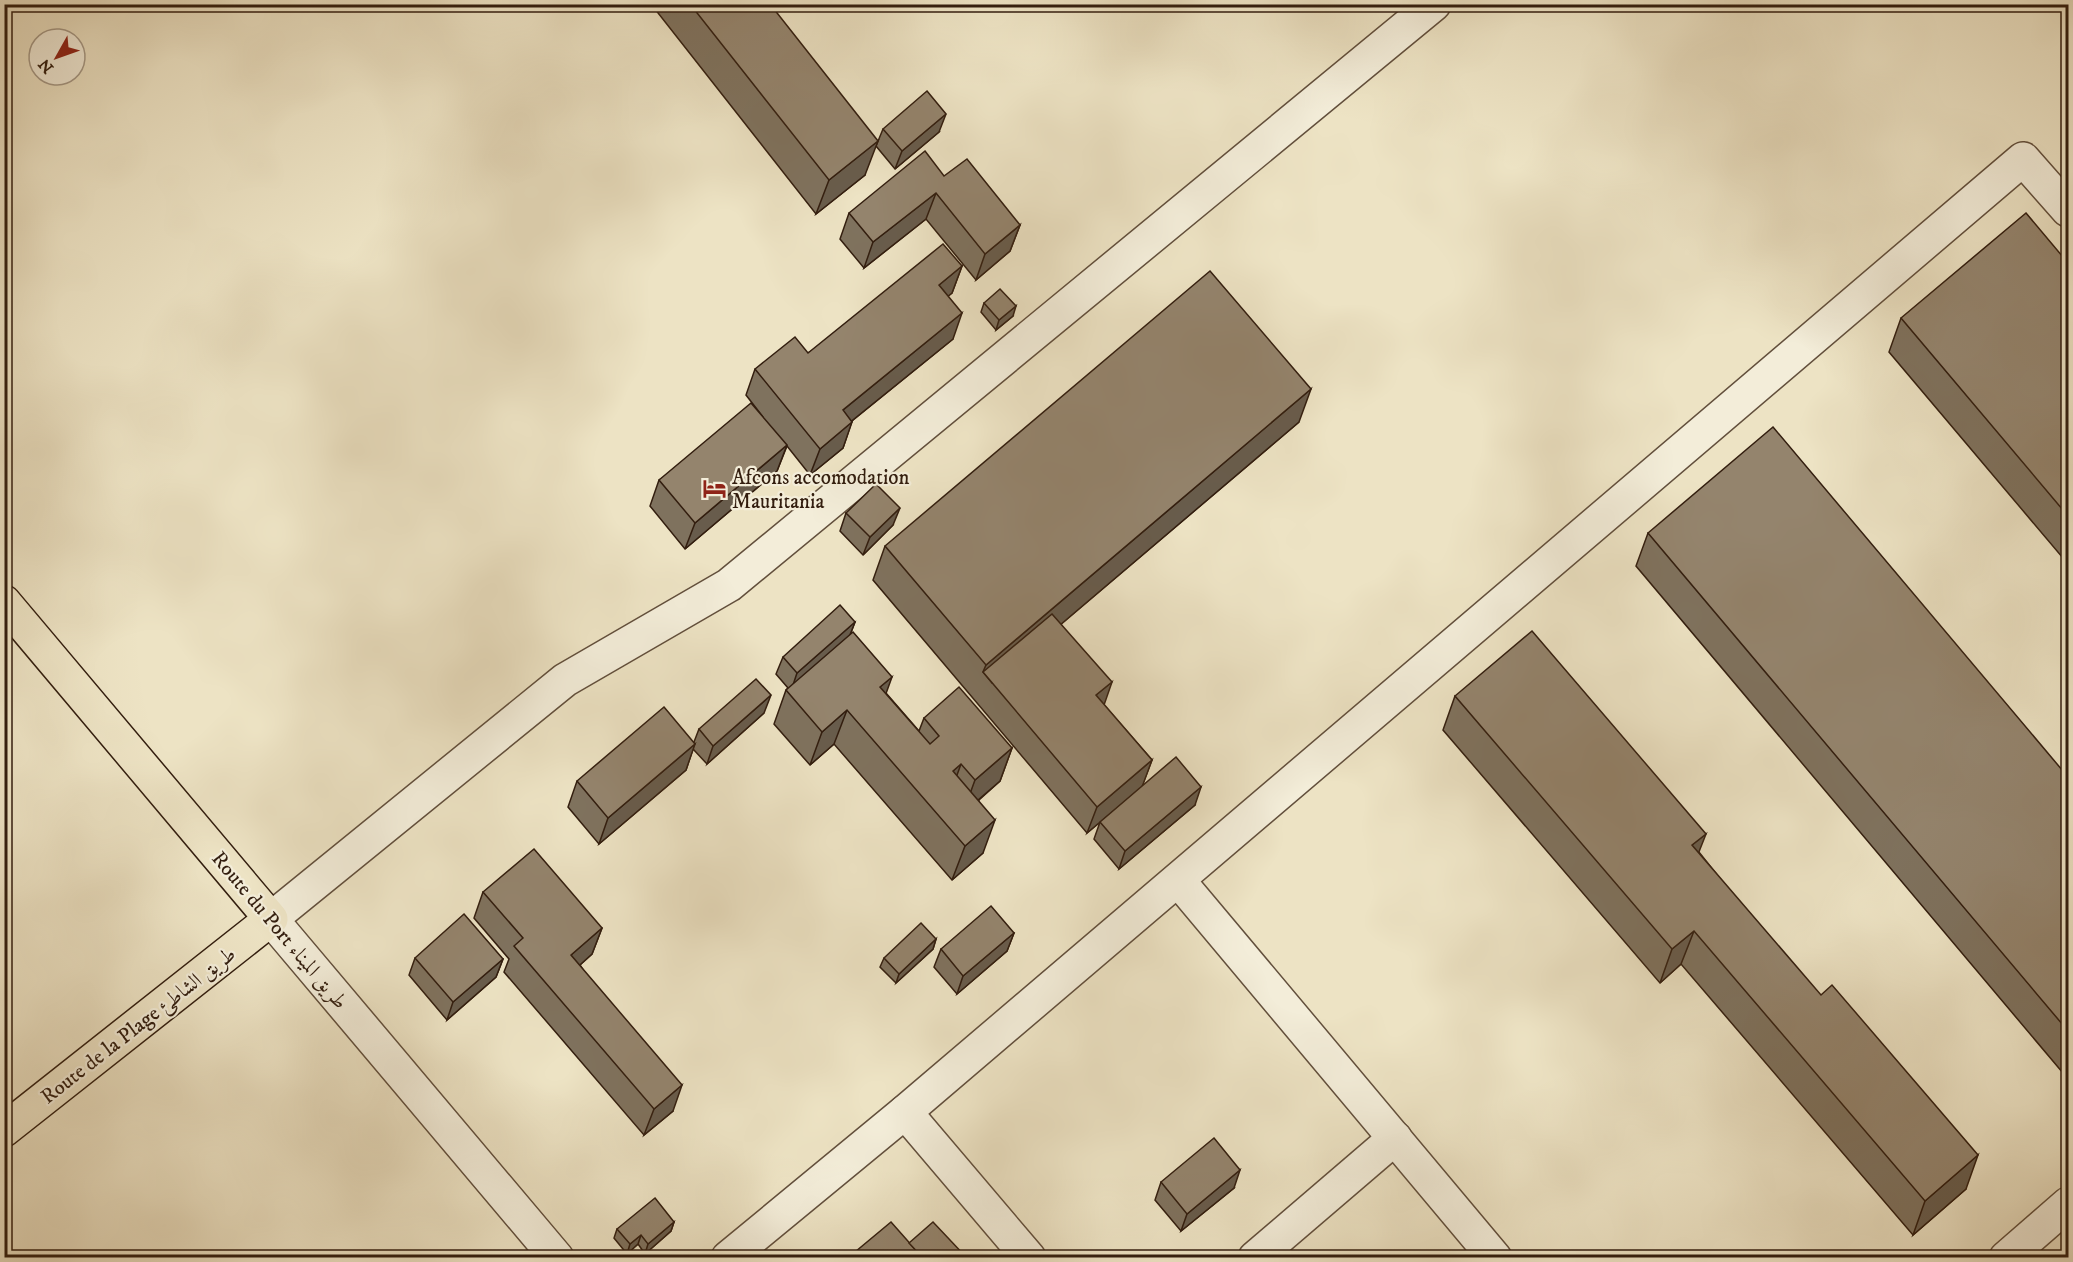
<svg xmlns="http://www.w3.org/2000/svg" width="2073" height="1262" font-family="'IM FELL DW Pica',Amiri,serif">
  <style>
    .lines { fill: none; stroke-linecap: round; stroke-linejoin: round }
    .minor-casing { stroke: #624f3c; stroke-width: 36 }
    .major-casing { stroke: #331e0f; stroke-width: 36 }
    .minor { stroke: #f3edd9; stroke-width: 33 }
    .major { stroke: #ede3c4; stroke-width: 33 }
    .wall { fill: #7f725e; stroke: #331e0f; stroke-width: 1.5 }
    .shaded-wall { fill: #685c4c; stroke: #331e0f; stroke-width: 1.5 }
    .building { fill: #94846d; stroke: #331e0f; stroke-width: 1.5 }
    .labels { text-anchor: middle; stroke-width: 4.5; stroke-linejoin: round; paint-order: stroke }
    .poi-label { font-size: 21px; fill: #331e0f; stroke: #f3edd9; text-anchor: start }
    .street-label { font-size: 21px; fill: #331e0f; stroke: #f3edd9 }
  </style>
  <rect width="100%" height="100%" fill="#ede3c4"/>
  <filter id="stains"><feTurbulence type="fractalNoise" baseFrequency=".00333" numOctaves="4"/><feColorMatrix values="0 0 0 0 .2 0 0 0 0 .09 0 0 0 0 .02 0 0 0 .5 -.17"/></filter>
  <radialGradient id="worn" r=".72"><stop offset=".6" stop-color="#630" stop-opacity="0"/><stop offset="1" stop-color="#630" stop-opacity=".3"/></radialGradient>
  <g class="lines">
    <defs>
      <g id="minor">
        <path d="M1178 880 1495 1258"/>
        <path d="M905 1112 1029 1258"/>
        <path d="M557 1258 271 919 565 680 729 585 1434 4"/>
        <path d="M728 1258 905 1112 2023 159 2068 210"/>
        <path d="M1255 1258 1395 1138"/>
        <path d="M2006 1258 2068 1204"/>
      </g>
      <path id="major" d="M4 602 271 919 4 1130"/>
    </defs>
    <use href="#minor" class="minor-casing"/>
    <use href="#major" class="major-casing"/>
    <use href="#minor" class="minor"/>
    <use href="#major" class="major"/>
  </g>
  <g class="wall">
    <path d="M651 4H770L865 175 816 214Z"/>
    <path d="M883 129 939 132 895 169 876 146Z"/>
    <path d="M944 176 1020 225 1010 251 976 280 926 219 864 268 840 239 849 213Z"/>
    <path d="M2068 263V564L1889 352 1901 318Z"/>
    <path d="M962 266 952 293 948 296 953 339 852 421 843 448 810 475 787 446 777 471 685 549 650 506 659 480 763 417 746 395 755 369 808 353Z"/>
    <path d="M984 303 1013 316 996 330 981 312Z"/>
    <path d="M1299 422 1061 624 1104 705 1152 760 1142 786 1195 805 1119 869 1094 839 1100 822 1087 833 873 580 885 546Z"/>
    <path d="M846 513 893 525 863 555 840 531Z"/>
    <path d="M1648 533 2068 777V1079L1636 566Z"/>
    <path d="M855 622 850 635 886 693 919 731 924 718 1012 748 1000 781 979 800 983 853 952 880 834 744 810 765 774 724 786 690 788 688 776 674 783 657Z"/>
    <path d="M1455 696 1699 852 1966 1189 1913 1235 1681 964 1660 983 1443 730Z"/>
    <path d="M764 713 707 764 693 749 686 770 599 844 568 807 577 781 694 742 699 729Z"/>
    <path d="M483 892 602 928 592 954 580 965 673 1111 644 1135 504 972 509 959 474 918Z"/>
    <path d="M1014 933 1007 951 957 994 934 967 941 949Z"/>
    <path d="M936 939 933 949 896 983 880 967 884 958Z"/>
    <path d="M415 958 503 959 496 977 447 1020 409 975Z"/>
    <path d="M1161 1182 1234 1188 1181 1231 1155 1200Z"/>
    <path d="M674 1222 671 1231 645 1254 638 1244 627 1254 614 1238 617 1229Z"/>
  </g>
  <g class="shaded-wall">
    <path d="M946 114 939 132 895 169 902 151Z"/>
    <path d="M878 141 865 175 816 214 829 180Z"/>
    <path d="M936 193 926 219 864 268 873 242Z"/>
    <path d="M1020 225 1010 251 976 280 985 254Z"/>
    <path d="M962 266 952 293 930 311 939 285Z"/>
    <path d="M1016 306 1013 316 996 330 999 320Z"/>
    <path d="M962 313 953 339 833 436 843 410Z"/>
    <path d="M1311 389 1299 422 992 683 983 672 986 665Z"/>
    <path d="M852 422 843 448 810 475 820 449Z"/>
    <path d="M787 445 777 471 685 549 695 523Z"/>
    <path d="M900 508 893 525 863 555 870 537Z"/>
    <path d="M855 622 848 640 791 691 797 673Z"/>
    <path d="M892 677 880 710V687Z"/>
    <path d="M1112 682 1103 708 1096 695Z"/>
    <path d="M771 695 764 713 707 764 713 746Z"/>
    <path d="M847 710 834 744 810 765 822 732Z"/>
    <path d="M695 744 686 770 599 844 608 818Z"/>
    <path d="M1012 748 1000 781 963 813 975 780Z"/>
    <path d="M1152 760 1142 787 1087 833 1097 807Z"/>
    <path d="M961 764 949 797 953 771Z"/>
    <path d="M1201 787 1195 805 1119 869 1125 851Z"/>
    <path d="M995 820 983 853 952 880 965 846Z"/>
    <path d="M1706 834 1693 867 1692 845Z"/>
    <path d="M602 928 592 954 562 981 571 955Z"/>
    <path d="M1694 931 1681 964 1660 983 1672 949Z"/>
    <path d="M1014 933 1007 951 957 994 963 976Z"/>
    <path d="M936 939 933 949 896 983 899 974Z"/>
    <path d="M503 959 496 977 447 1020 453 1002Z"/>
    <path d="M682 1085 673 1111 644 1135 654 1109Z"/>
    <path d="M1978 1155 1966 1189 1913 1235 1925 1201Z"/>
    <path d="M1240 1170 1234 1188 1181 1231 1187 1214Z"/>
    <path d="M674 1222 671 1231 645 1254 648 1244Z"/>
    <path d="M641 1235 638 1244 627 1254 630 1244Z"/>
  </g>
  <g class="building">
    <path d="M690 4H770L878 141 829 180Z"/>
    <path d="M927 91 946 114 902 151 883 129Z"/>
    <path d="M925 151 944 176 967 159 1020 225 985 254 936 193 873 242 849 213Z"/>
    <path d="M2026 213 2068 263V516L1901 318Z"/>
    <path d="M943 244 962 266 939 285 962 313 843 410 852 422 820 449 755 369 795 337 808 353Z"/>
    <path d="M1210 271 1311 389 986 665 885 546Z"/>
    <path d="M1000 289 1016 306 999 320 984 303Z"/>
    <path d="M751 403 787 445 695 523 659 480Z"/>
    <path d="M1773 427 2068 777V1031L1648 533Z"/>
    <path d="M876 484 900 508 870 537 846 513Z"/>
    <path d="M840 605 855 622 797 673 783 657Z"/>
    <path d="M1052 614 1112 682 1096 695 1152 760 1097 807 983 672Z"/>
    <path d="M1532 631 1706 834 1692 845 1821 995 1832 985 1978 1155 1925 1201 1694 931 1672 949 1455 696Z"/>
    <path d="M853 632 892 677 880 687 930 744 939 736 924 718 959 687 1012 748 975 780 961 764 953 771 995 820 965 846 847 710 822 732 786 690Z"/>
    <path d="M756 679 771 695 713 746 699 729Z"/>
    <path d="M664 707 695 744 608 818 577 781Z"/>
    <path d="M1176 757 1201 787 1125 851 1100 822Z"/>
    <path d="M534 849 602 928 571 955 682 1085 654 1109 514 946 523 938 483 892Z"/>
    <path d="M991 906 1014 933 963 976 941 949Z"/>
    <path d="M464 914 503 959 453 1002 415 958Z"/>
    <path d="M921 923 936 939 899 974 884 958Z"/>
    <path d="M1214 1138 1240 1170 1187 1214 1161 1182Z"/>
    <path d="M655 1198 674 1222 648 1244 641 1235 630 1244 617 1229Z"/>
    <path d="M891 1222 922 1257H849Z"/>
    <path d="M933 1222 966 1257H922L909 1243Z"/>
  </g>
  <defs>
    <symbol id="hotel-bare" viewBox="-9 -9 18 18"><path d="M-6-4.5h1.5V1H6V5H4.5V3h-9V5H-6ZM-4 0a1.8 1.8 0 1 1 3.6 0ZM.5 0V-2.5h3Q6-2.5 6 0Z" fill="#8f2418" stroke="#f3edd9" stroke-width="2.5" paint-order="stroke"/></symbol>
  </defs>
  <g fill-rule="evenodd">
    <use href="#hotel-bare" x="698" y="472" width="33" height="33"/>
  </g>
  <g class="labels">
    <g class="poi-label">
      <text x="732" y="484">Afcons accomodation<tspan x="732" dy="24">Mauritania</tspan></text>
    </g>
    <g class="street-label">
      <text transform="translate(280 930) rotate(50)" y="7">Route du Port طريق الميناء</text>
      <text transform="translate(138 1025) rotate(-38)" y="7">Route de la Plage طريق الشاطئ</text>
    </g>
  </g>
  <rect width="2073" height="1262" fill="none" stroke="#ede3c4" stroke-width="24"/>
  <rect x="6" y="6" width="2061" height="1250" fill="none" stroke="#331e0f" stroke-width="3"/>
  <rect x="12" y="12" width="2049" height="1238" fill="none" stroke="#331e0f" stroke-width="1.5"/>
  <g transform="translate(57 57) rotate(230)"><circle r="28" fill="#f3edd9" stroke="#a69a88" stroke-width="1.5"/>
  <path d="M0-4.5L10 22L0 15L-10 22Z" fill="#8f2418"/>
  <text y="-9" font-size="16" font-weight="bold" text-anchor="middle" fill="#331e0f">N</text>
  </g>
  <rect width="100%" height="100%" filter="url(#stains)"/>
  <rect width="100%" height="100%" fill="url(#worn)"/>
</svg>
